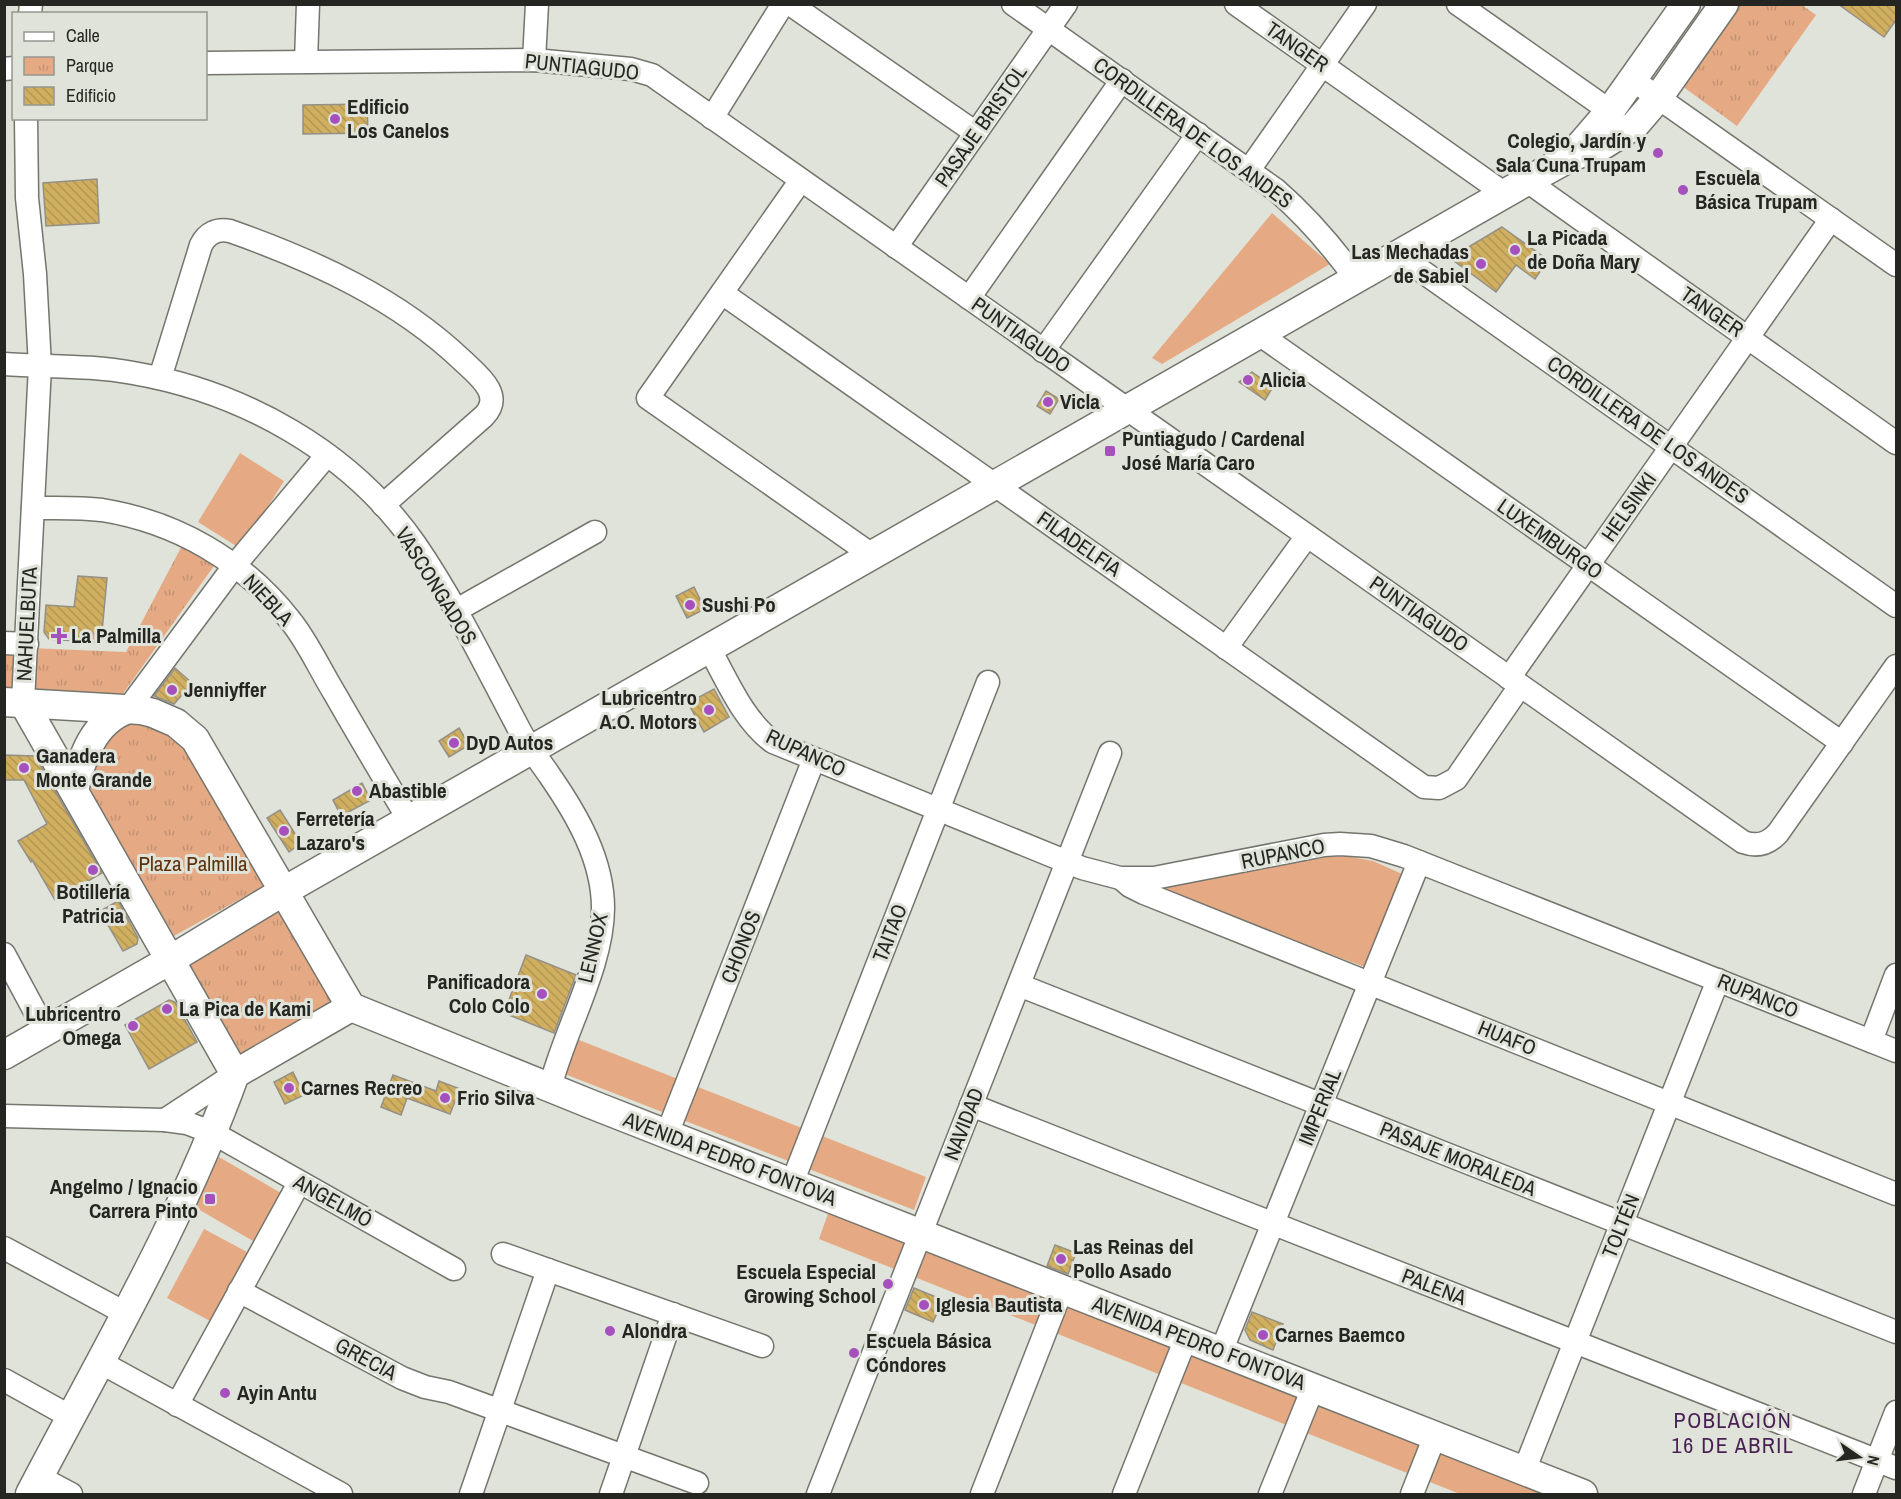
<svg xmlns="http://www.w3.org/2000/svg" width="1901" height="1499" font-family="'Archivo Narrow',sans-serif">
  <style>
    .green { fill: #e5aa84 }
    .park { fill: url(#park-tufts) }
    .building { fill: url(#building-back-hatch); stroke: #949088; stroke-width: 1.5 }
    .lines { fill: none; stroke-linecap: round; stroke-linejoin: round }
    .minor-casing { stroke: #74766e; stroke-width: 25 }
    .major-casing { stroke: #74766e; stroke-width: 31 }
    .minor { stroke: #fff; stroke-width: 22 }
    .major { stroke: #fff; stroke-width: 28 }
    .poi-dot { fill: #a650be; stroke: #e0e3d9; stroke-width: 2 }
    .labels { text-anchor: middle; stroke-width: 6; stroke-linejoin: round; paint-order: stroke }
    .street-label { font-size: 21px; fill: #252622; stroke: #e0e3d9 }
    .poi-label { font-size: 21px; font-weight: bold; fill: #252622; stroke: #e0e3d9; text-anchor: start }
    .park-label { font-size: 21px; fill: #5e310c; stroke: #e0e3d9 }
    .neighbourhood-label { font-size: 22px; letter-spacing: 1.5px; fill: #481f53; stroke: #e0e3d9 }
  </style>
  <defs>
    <pattern id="park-tufts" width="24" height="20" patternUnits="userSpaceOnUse" patternTransform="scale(1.5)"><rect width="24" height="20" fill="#e5aa84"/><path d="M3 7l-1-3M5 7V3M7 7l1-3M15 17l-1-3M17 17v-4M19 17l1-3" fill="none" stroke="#c49272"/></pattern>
    <pattern id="building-back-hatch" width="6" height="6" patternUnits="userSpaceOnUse" patternTransform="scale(1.5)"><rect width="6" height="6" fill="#d0af61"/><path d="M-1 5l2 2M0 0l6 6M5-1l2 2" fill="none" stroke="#b29654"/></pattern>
  </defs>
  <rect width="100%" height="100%" fill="#e0e3d9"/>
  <g class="green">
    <path d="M1272 213 1330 264 1162 364 1152 358Z"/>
    <path d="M240 453 284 481 241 549 198 522Z"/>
    <path d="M1346 856 1373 861 1402 874 1365 967 1151 889 1327 857Z"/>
    <path d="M574 1038 926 1177 914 1210 562 1073Z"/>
    <path d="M219 1157 286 1196 258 1244 191 1205Z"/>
    <path d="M830 1208 1558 1494H1460L819 1239Z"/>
    <path d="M204 1229 249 1253 212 1322 167 1298Z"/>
  </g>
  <g class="park">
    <path d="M1740 5H1802L1816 15 1737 126 1682 86Z"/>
    <path d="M186 538 221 556 122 695 5 690V647L126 652Z"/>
    <path d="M123 723 155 725 183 745 267 884 174 936 93 797 87 776 94 758Z"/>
    <path d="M281 906 338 1003 240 1061 184 964Z"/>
  </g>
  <g class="building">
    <path d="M1838 4H1896V20L1884 37Z"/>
    <path d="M367 104 368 133 303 134V105Z"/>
    <path d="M97 179 99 223 46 226 43 183Z"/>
    <path d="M1502 227 1548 260 1535 279 1516 265 1496 292 1450 258Z"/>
    <path d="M1252 372 1273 387 1265 400 1239 382Z"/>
    <path d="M1046 391 1059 399 1050 414 1037 406Z"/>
    <path d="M78 576 107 578 101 643 49 639 44 632 46 605 74 607Z"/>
    <path d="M694 587 705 609 687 618 676 596Z"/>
    <path d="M175 668 192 683 174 704 154 696Z"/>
    <path d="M714 689 729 717 704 732 688 703Z"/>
    <path d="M459 728 469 745 449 757 439 741Z"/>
    <path d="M4 755 35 756 102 873 55 900 32 860 31 862 18 841 47 824 24 780H4Z"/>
    <path d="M362 783 371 800 341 816 333 800Z"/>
    <path d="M280 810 301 843 289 852 267 818Z"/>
    <path d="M118 901 138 938 137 944 123 951 100 911Z"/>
    <path d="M526 955 576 975 554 1033 504 1013Z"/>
    <path d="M169 1000 175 1002 197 1042 149 1069 125 1025Z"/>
    <path d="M293 1072 304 1095 285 1104 274 1082Z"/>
    <path d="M393 1075 436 1091 439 1081 460 1089 450 1114 407 1098 401 1115 381 1107Z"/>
    <path d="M1055 1245 1076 1253 1068 1274 1047 1266Z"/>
    <path d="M914 1288 943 1300 933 1322 905 1310Z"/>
    <path d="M1252 1312 1283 1324 1273 1350 1250 1340 1245 1330Z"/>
  </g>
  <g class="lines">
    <defs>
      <g id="minor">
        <path d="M790 4 976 133"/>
        <path d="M1013 4 1276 190C1307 217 1332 246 1356 279"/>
        <path d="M1236 4 1505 194"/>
        <path d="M1458 4 1610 111"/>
        <path d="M30 14 31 4"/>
        <path d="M534 60 537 4"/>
        <path d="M306 61 308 4"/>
        <path d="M206 63 534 60 631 69 652 75 1743 842C1757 847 1768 844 1778 833L1896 666"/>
        <path d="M4 69 14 68"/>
        <path d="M1633 80 1896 265"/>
        <path d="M712 118 783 4"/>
        <path d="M1249 170 1365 4"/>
        <path d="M801 180 648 398 872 555"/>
        <path d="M1527 181 1896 443"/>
        <path d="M896 247 1066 4"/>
        <path d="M1399 255 1896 606"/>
        <path d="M722 293 1424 787 1439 788 1456 779 1520 686"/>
        <path d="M969 298 1122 80"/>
        <path d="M1259 334 1842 743"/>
        <path d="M1043 351 1198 134"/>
        <path d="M4 364C47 367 91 365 133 373 243 392 350 451 415 544 455 602 487 669 520 731 529 748 540 761 550 776 577 815 603 860 603 908 603 966 564 1031 550 1088"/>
        <path d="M160 378 201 245C207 233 217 228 230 231 315 261 398 299 463 361 479 376 504 395 484 416L383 505"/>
        <path d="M33 508C56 508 79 507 102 510 176 522 243 560 290 620 308 642 320 670 335 694 359 736 384 778 409 820"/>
        <path d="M455 611 595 532"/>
        <path d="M4 643 27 644"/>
        <path d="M709 648C727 680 743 720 773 742L1082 868 1120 878H1154L1324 845 1340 844 1371 846 1404 856 1896 1051"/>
        <path d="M1226 648 1307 536"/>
        <path d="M1509 678 1831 219"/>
        <path d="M23 702 40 366 35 274 27 198 26 118"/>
        <path d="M128 709 235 565 327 455"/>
        <path d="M1122 879 1130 886 1144 893 1896 1194"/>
        <path d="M4 954 46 1032"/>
        <path d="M1019 985 1896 1332"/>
        <path d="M1871 1041 1896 975"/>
        <path d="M971 1105 1896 1468"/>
        <path d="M4 1116 165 1120 187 1123 213 1133 454 1269"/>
        <path d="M165 1120 235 1074"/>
        <path d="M667 1134 814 759"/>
        <path d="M792 1183 988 682"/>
        <path d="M4 1248 125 1313"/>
        <path d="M503 1254 762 1346"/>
        <path d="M239 1291 402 1378 425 1387 449 1392 697 1483"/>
        <path d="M1221 1352 1419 862"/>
        <path d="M100 1362 341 1494"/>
        <path d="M4 1380 71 1417"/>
        <path d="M177 1405 299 1183"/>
        <path d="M1524 1471 1718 980"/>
        <path d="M39 1477 71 1494"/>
        <path d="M471 1494 548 1270"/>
        <path d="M611 1494 673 1314"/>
        <path d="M818 1494 1110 753"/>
        <path d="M982 1494 1062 1289"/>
        <path d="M1124 1494 1186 1338"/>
        <path d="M1270 1494 1313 1388"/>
        <path d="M1412 1494 1435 1436"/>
        <path d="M1864 1494 1896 1412"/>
      </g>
      <g id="major">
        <path d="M1572 155 1610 111 1686 4"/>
        <path d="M4 702 141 710 153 713 176 723 195 739 351 1007 593 1105 1583 1494"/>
        <path d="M23 702 235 1074"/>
        <path d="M74 790C82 757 93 722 128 709"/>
        <path d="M4 1055 170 960 284 891 1527 181 1571 157 1603 145 1635 125 1658 98 1724 4"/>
        <path d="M30 1494C102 1356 182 1221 235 1074L351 1007"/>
      </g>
    </defs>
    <use href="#minor" class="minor-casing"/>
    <use href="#major" class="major-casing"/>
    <use href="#minor" class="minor"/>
    <use href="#major" class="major"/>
  </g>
  <g class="poi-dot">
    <circle cx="335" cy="119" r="6"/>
    <circle cx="1658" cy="153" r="6"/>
    <circle cx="1683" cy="190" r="6"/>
    <circle cx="1515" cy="250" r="6"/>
    <circle cx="1481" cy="264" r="6"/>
    <circle cx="1248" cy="380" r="6"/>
    <circle cx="1048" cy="402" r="6"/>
    <rect x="1104" y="445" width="12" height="12" rx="3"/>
    <circle cx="690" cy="605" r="6"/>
    <path d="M56 627h6v6h6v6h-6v6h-6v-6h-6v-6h6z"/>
    <circle cx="172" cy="690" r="6"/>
    <circle cx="709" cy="710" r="6"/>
    <circle cx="454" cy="743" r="6"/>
    <circle cx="24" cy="768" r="6"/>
    <circle cx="357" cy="791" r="6"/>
    <circle cx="284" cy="831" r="6"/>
    <circle cx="93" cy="870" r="6"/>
    <circle cx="542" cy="994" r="6"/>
    <circle cx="167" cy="1009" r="6"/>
    <circle cx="133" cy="1026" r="6"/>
    <circle cx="289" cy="1088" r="6"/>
    <circle cx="445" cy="1098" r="6"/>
    <rect x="204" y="1193" width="12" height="12" rx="3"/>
    <circle cx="1061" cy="1259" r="6"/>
    <circle cx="888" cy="1284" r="6"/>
    <circle cx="924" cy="1305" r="6"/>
    <circle cx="610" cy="1331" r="6"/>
    <circle cx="1263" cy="1335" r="6"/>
    <circle cx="854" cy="1353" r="6"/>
    <circle cx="225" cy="1393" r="6"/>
  </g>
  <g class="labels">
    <g class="street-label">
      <text transform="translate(1297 47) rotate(35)" y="7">TANGER</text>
      <text transform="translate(582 67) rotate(6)" y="7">PUNTIAGUDO</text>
      <text transform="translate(981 126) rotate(-55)" y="7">PASAJE BRISTOL</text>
      <text transform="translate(1193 133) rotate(36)" y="7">CORDILLERA DE LOS ANDES</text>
      <text transform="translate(1712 312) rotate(35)" y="7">TANGER</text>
      <text transform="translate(1021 335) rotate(35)" y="7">PUNTIAGUDO</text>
      <text transform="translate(1648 430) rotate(35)" y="7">CORDILLERA DE LOS ANDES</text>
      <text transform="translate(1629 507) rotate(-55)" y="7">HELSINKI</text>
      <text transform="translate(1550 539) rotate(35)" y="7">LUXEMBURGO</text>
      <text transform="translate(1079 544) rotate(35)" y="7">FILADELFIA</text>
      <text transform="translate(436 586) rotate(58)" y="7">VASCONGADOS</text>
      <text transform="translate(268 600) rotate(47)" y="7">NIEBLA</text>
      <text transform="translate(1419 614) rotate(35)" y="7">PUNTIAGUDO</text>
      <text transform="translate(27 624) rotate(-87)" y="7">NAHUELBUTA</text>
      <text transform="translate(806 753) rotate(25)" y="7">RUPANCO</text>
      <text transform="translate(1283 854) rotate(-11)" y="7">RUPANCO</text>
      <text transform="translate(890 933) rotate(-69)" y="7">TAITAO</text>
      <text transform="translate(741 947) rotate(-69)" y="7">CHONOS</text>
      <text transform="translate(593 948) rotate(-77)" y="7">LENNOX</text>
      <text transform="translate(1758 996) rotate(22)" y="7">RUPANCO</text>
      <text transform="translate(1507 1038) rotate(22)" y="7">HUAFO</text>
      <text transform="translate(1320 1107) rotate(-68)" y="7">IMPERIAL</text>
      <text transform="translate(964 1124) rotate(-69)" y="7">NAVIDAD</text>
      <text transform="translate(730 1159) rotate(21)" y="7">AVENIDA PEDRO FONTOVA</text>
      <text transform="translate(1458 1159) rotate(22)" y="7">PASAJE MORALEDA</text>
      <text transform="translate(333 1201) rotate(29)" y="7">ANGELMÓ</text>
      <text transform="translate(1621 1226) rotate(-68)" y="7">TOLTÉN</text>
      <text transform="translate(1434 1287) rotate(21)" y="7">PALENA</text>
      <text transform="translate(1199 1343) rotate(21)" y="7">AVENIDA PEDRO FONTOVA</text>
      <text transform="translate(366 1359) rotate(28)" y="7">GRECIA</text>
    </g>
    <g class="poi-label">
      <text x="347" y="114">Edificio<tspan x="347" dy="24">Los Canelos</tspan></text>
      <text x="1646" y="148" text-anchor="end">Colegio, Jardín y<tspan x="1646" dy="24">Sala Cuna Trupam</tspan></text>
      <text x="1695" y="185">Escuela<tspan x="1695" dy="24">Básica Trupam</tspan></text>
      <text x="1527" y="245">La Picada<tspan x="1527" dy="24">de Doña Mary</tspan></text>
      <text x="1469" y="259" text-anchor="end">Las Mechadas<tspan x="1469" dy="24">de Sabiel</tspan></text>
      <text x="1260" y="387">Alicia</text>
      <text x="1060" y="409">Vicla</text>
      <text x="1122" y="446">Puntiagudo / Cardenal<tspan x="1122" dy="24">José María Caro</tspan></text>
      <text x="702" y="612">Sushi Po</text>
      <text x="71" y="643">La Palmilla</text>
      <text x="184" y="697">Jenniyffer</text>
      <text x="697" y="705" text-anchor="end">Lubricentro<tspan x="697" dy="24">A.O. Motors</tspan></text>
      <text x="466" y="750">DyD Autos</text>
      <text x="36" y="763">Ganadera<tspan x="36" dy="24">Monte Grande</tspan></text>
      <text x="369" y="798">Abastible</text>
      <text x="296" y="826">Ferretería<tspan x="296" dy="24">Lazaro's</tspan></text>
      <text x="93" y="899" text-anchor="middle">Botillería<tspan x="93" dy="24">Patricia</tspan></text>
      <text x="530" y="989" text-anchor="end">Panificadora<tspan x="530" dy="24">Colo Colo</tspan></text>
      <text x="179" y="1016">La Pica de Kami</text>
      <text x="121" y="1021" text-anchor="end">Lubricentro<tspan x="121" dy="24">Omega</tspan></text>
      <text x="301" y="1095">Carnes Recreo</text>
      <text x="457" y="1105">Frio Silva</text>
      <text x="198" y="1194" text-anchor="end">Angelmo / Ignacio<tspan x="198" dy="24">Carrera Pinto</tspan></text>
      <text x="1073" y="1254">Las Reinas del<tspan x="1073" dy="24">Pollo Asado</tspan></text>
      <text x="876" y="1279" text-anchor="end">Escuela Especial<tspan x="876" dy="24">Growing School</tspan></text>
      <text x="936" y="1312">Iglesia Bautista</text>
      <text x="622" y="1338">Alondra</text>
      <text x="1275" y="1342">Carnes Baemco</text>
      <text x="866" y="1348">Escuela Básica<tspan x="866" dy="24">Cóndores</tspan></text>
      <text x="237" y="1400">Ayin Antu</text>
    </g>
    <g class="park-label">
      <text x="193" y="871">Plaza Palmilla</text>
    </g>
    <g class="neighbourhood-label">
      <text x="1733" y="1428">POBLACIÓN<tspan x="1733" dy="25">16 DE ABRIL</tspan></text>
    </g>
  </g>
  <rect width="1901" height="1499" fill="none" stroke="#252622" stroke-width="12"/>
  <rect x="12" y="12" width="195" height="108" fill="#e0e3d9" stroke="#959790" stroke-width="1.5"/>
  <rect x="24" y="32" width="30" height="9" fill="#ffffff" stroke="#959790" stroke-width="1.5"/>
  <text x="66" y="42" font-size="18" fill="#252622">Calle</text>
  <rect x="24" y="57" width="30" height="18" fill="url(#park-tufts)" stroke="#959790" stroke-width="1.5"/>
  <text x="66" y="72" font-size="18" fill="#252622">Parque</text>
  <rect x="24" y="87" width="30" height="18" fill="url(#building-back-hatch)" stroke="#959790" stroke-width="1.5"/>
  <text x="66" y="102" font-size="18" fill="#252622">Edificio</text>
  <g transform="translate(1859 1457) rotate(104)" stroke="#e0e3d9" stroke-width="4.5" paint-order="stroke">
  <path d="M0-4.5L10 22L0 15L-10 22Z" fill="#252622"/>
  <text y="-9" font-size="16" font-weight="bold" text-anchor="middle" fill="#252622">N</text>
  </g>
</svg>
